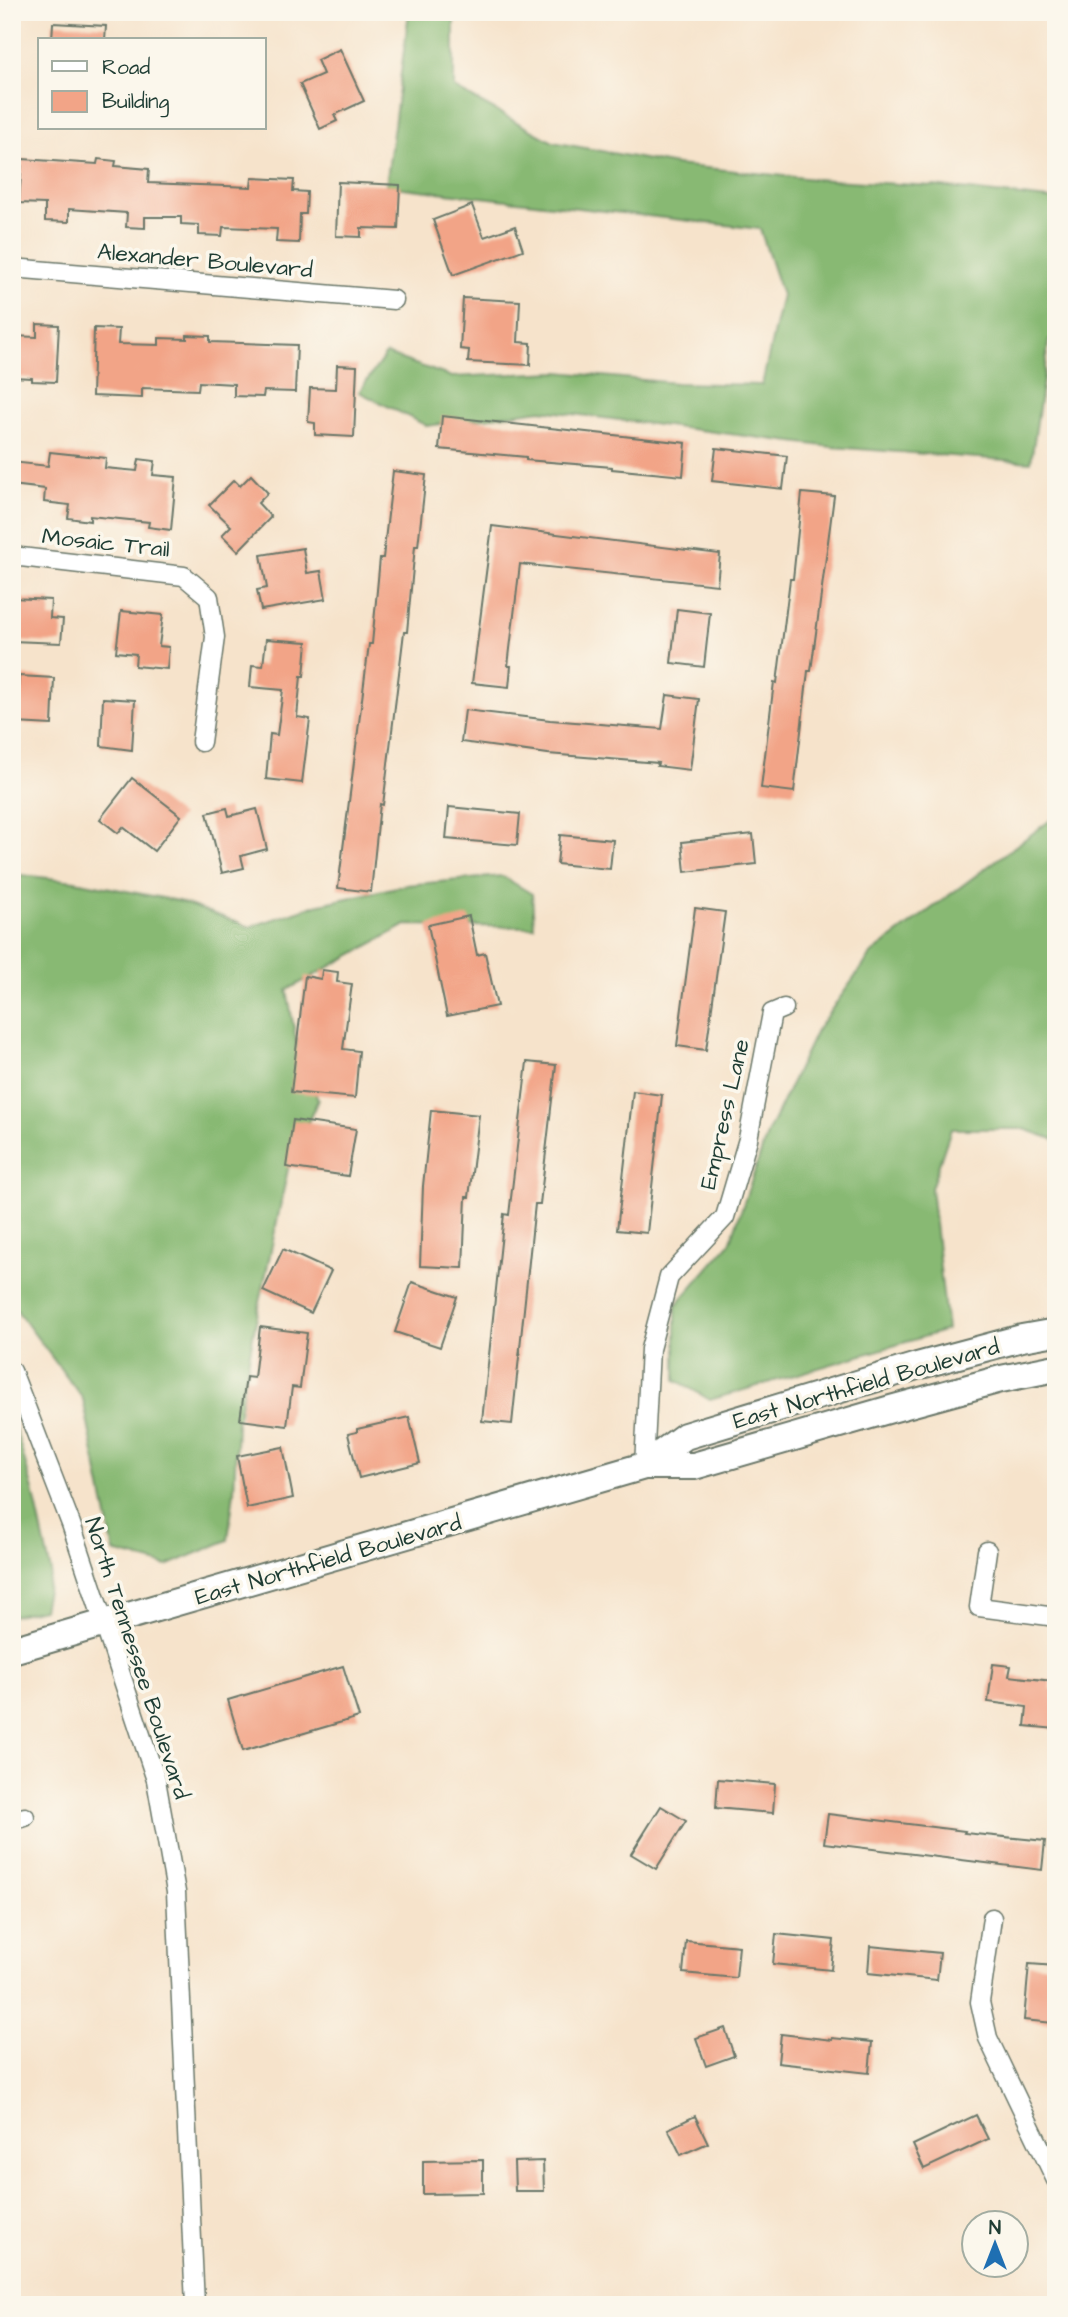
<svg xmlns="http://www.w3.org/2000/svg" width="1068" height="2317" font-family="'Architects Daughter',sans-serif">
  <style>
    .forest { fill: #88b973; stroke: #547b54; stroke-width: 2 }
    .building { fill: #f2a487 }
    .lines { fill: none; stroke-linecap: round; stroke-linejoin: round }
    .minor-casing { stroke: #6a7769; stroke-width: 21 }
    .secondary-casing { stroke: #6a7769; stroke-width: 30 }
    .minor { stroke: #fff; stroke-width: 18 }
    .secondary { stroke: #fff; stroke-width: 26 }
    .labels { text-anchor: middle; stroke-width: 7; stroke-linejoin: round; paint-order: stroke }
    .street-label { font-size: 23px; fill: #1f3d34; stroke: #fbf7ec }
  </style>
  <rect width="100%" height="100%" fill="#fbf7ec"/>
  <filter id="ink" filterUnits="userSpaceOnUse"><feTurbulence type="fractalNoise" baseFrequency=".0143" numOctaves="2"/><feDisplacementMap in="SourceGraphic" scale="14" xChannelSelector="R" yChannelSelector="G"/><feConvolveMatrix kernelMatrix="1 2 1 2 8 2 1 2 1" color-interpolation-filters="sRGB"/></filter>
  <filter id="wash" filterUnits="userSpaceOnUse"><feTurbulence type="fractalNoise" baseFrequency=".00686" numOctaves="4" result="noise"/><feDisplacementMap in="SourceGraphic" scale="28" xChannelSelector="R" yChannelSelector="G"/><feGaussianBlur stdDeviation="1.57" result="paint"/><feColorMatrix in="noise" values="0 0 0 0 0 0 0 0 0 0 0 0 0 0 0 0 0 1.4 0 .05"/><feComposite in="paint" operator="in"/></filter>
  <g filter="url(#wash)">
    <rect width="100%" height="100%" fill="#f6e3cb"/>
    <g class="forest">
      <path d="M409 12H454V88L553 142 676 165 814 179 933 186 1056 200V340H1049L1031 462 832 447 541 410 427 426 359 392 386 354 452 377 558 372 676 383 762 385 782 295 760 229 386 186Z"/>
      <path d="M1056 816V1140L1024 1129H951L931 1188 947 1330 710 1400 676 1380V1305L730 1243 768 1132 816 1031 873 952Z"/>
      <path d="M12 874 75 881 178 901 250 927 316 905 406 885 502 876 532 894 534 927 406 925 287 990 297 1046 318 1100 289 1164 254 1331 237 1423 234 1491 228 1540 167 1566 114 1552 83 1399 12 1304Z"/>
      <path d="M12 1417 33 1490 51 1572 43 1609 12 1616Z"/>
    </g>
    <g id="blocks">
      <g class="building">
        <path d="M53 23 106 26 105 40H52Z"/>
        <path d="M340 49 364 101 334 115 337 121 320 129 300 84 323 74 317 60Z"/>
        <path d="M22 159 97 164 98 159 116 161 115 166 149 169 148 183 251 187 252 178 294 180 293 191 307 192 306 214H300L299 243 276 242 277 229 223 227 222 236 199 235V225L181 224V217H145V228L126 227 127 213 69 209V222L45 221V204L19 203Z"/>
        <path d="M338 182 400 185 398 229 361 228V237L336 236Z"/>
        <path d="M472 205 484 237 515 226 523 250 453 275 433 220Z"/>
        <path d="M463 298 520 301 518 342 531 343 530 365 468 362 469 350 460 349Z"/>
        <path d="M37 324 59 325 56 382 32 381V378L12 377V336L37 337Z"/>
        <path d="M94 328 119 329 118 344 159 345V338L187 339V335L210 336V342L297 345 295 392 264 391 263 397 234 396V384L199 382 198 390 142 388V398L92 396Z"/>
        <path d="M337 365 357 366 354 437 315 435V423L308 422 310 388 336 389Z"/>
        <path d="M442 416 686 443 683 476 612 469V467L526 460V457L439 449Z"/>
        <path d="M716 448 787 456 783 489 712 481Z"/>
        <path d="M50 452 106 458 105 468 137 471 139 459 155 461 153 475 176 477 171 530 148 527 149 522 90 516V521L68 518 70 505 44 502 45 489 12 485V462L48 466Z"/>
        <path d="M393 471 426 475 418 546H415L407 632H404L383 805 380 804 371 892 338 888 369 644H372L380 558H383Z"/>
        <path d="M251 475 268 493 258 503 271 517 238 551 222 535 231 526 209 505 234 480 240 486Z"/>
        <path d="M802 493 834 496 811 671H808L794 792 761 788 774 682 777 683 790 579H793Z"/>
        <path d="M492 526 720 554 717 585 520 564 508 666H511L509 687 472 683Z"/>
        <path d="M303 548 307 573 321 571 326 599 261 610 257 590 267 588 261 555Z"/>
        <path d="M12 598 51 600 50 618 63 619 61 643 12 641Z"/>
        <path d="M677 609 710 613 704 667 671 663Z"/>
        <path d="M121 611 163 615 159 646 169 647 167 669 135 666 136 654 116 652Z"/>
        <path d="M266 639 307 642 304 676H301L297 717 310 719 302 783 266 779 270 734 277 735 283 690 250 687 252 665 263 666Z"/>
        <path d="M19 676 54 678 52 725 16 723Z"/>
        <path d="M667 695 699 699 690 770 657 766 658 763 548 754 461 742 465 710 550 720 662 729Z"/>
        <path d="M103 698 135 700 132 750 101 746Z"/>
        <path d="M132 778 181 816 154 851 123 827 118 833 100 819Z"/>
        <path d="M449 807 520 814 517 845 446 839Z"/>
        <path d="M227 808 229 816 257 809 267 849 241 856 244 868 222 873 207 813Z"/>
        <path d="M753 834 756 864 685 872 682 842Z"/>
        <path d="M560 835 613 840 610 869 557 864Z"/>
        <path d="M695 908 725 912 706 1050 677 1046Z"/>
        <path d="M469 916 477 955 485 953 497 1006 447 1016 428 925Z"/>
        <path d="M322 970 338 972 337 982 352 984 343 1049 359 1051 355 1098 291 1092 305 976 321 979Z"/>
        <path d="M527 1062 556 1065 540 1204H535L512 1424 482 1421 504 1214 509 1215Z"/>
        <path d="M633 1091 662 1095 647 1233 617 1230Z"/>
        <path d="M431 1110 479 1115 469 1197H466L463 1268 420 1266 423 1186Z"/>
        <path d="M293 1120 356 1129 348 1176 286 1167Z"/>
        <path d="M283 1249 331 1271 311 1313 263 1291Z"/>
        <path d="M412 1282 457 1297 440 1347 395 1332Z"/>
        <path d="M260 1327 307 1333 300 1388 292 1387 287 1426 240 1420 246 1377 254 1378Z"/>
        <path d="M409 1417 420 1463 359 1478 348 1434 357 1432V1429Z"/>
        <path d="M283 1447 293 1498 247 1508 237 1456Z"/>
        <path d="M993 1664 1011 1666 1009 1676 1052 1681 1051 1689 1056 1690V1729L1025 1726 1027 1707 988 1702Z"/>
        <path d="M343 1666 359 1717 243 1751 228 1700Z"/>
        <path d="M718 1779 775 1784 773 1813 716 1808Z"/>
        <path d="M661 1806 686 1821 656 1869 631 1854Z"/>
        <path d="M828 1814 965 1831 964 1833 1045 1841 1042 1870 824 1843Z"/>
        <path d="M776 1934 834 1940 831 1970 773 1964Z"/>
        <path d="M686 1941 739 1946 736 1978 683 1973Z"/>
        <path d="M870 1946 940 1953 937 1980 868 1973Z"/>
        <path d="M1029 1964 1056 1966 1053 2023 1024 2020Z"/>
        <path d="M725 2028 734 2056 706 2066 696 2038Z"/>
        <path d="M781 2034 832 2040V2038L872 2042 869 2073 778 2063Z"/>
        <path d="M976 2115 988 2139 924 2169 913 2145Z"/>
        <path d="M695 2116 708 2143 681 2155 668 2129Z"/>
        <path d="M483 2160V2193L423 2194V2161Z"/>
        <path d="M543 2161 544 2191H515L514 2162Z"/>
      </g>
    </g>
  </g>
  <g filter="url(#ink)">
    <use href="#blocks" fill-opacity="0" stroke="#6a7769" stroke-width="2"/>
    <g class="lines">
      <defs>
        <g id="minor">
          <path d="M12 268 394 300"/>
          <path d="M12 556 184 576 209 597 215 637 201 742"/>
          <path d="M12 1371 71 1524 156 1780 176 1892 195 2305"/>
          <path d="M644 1466 650 1349 669 1277 725 1217 748 1139 772 1013 784 1008"/>
          <path d="M987 1551 979 1607 1056 1617"/>
          <path d="M12 1820 25 1817"/>
          <path d="M992 1918 980 2002 988 2038 1056 2180"/>
        </g>
        <g id="secondary">
          <path d="M644 1466 685 1436 917 1366 1022 1338 1056 1332"/>
          <path d="M12 1650 644 1466H694L891 1409 1001 1379 1056 1368"/>
        </g>
      </defs>
      <use href="#minor" class="minor-casing"/>
      <use href="#secondary" class="secondary-casing"/>
      <use href="#minor" class="minor"/>
      <use href="#secondary" class="secondary"/>
    </g>
  </g>
  <g class="labels">
    <g class="street-label">
      <text transform="translate(205 260) rotate(5)" y="8">Alexander Boulevard</text>
      <text transform="translate(106 542) rotate(6)" y="8">Mosaic Trail</text>
      <text transform="translate(724 1114) rotate(-77)" y="8">Empress Lane</text>
      <text transform="translate(866 1383) rotate(-16)" y="8">East Northfield Boulevard</text>
      <text transform="translate(328 1559) rotate(-16)" y="8">East Northfield Boulevard</text>
      <text transform="translate(138 1658) rotate(72)" y="8">North Tennessee Boulevard</text>
    </g>
  </g>
  <rect width="1068" height="2317" fill="none" stroke="#fbf7ec" stroke-width="42"/>
  <rect x="38" y="38" width="228" height="91" fill="#fbf7ec" stroke="#a3ada2" stroke-width="2"/>
  <rect x="52" y="61" width="35" height="10" fill="#ffffff" stroke="#a3ada2" stroke-width="2"/>
  <text x="102" y="74" font-size="21" fill="#1f3d34">Road</text>
  <rect x="52" y="91" width="35" height="21" fill="#f2a487" stroke="#a3ada2" stroke-width="2"/>
  <text x="102" y="108" font-size="21" fill="#1f3d34">Building</text>
  <g transform="translate(995 2244)"><circle r="33" fill="#fbf7ec" stroke="#a3ada2" stroke-width="2"/>
  <path d="M0-5L12 26L0 18L-12 26Z" fill="#1f6fb2"/>
  <text y="-10" font-size="19" font-weight="bold" text-anchor="middle" fill="#1f3d34">N</text>
  </g>
</svg>
